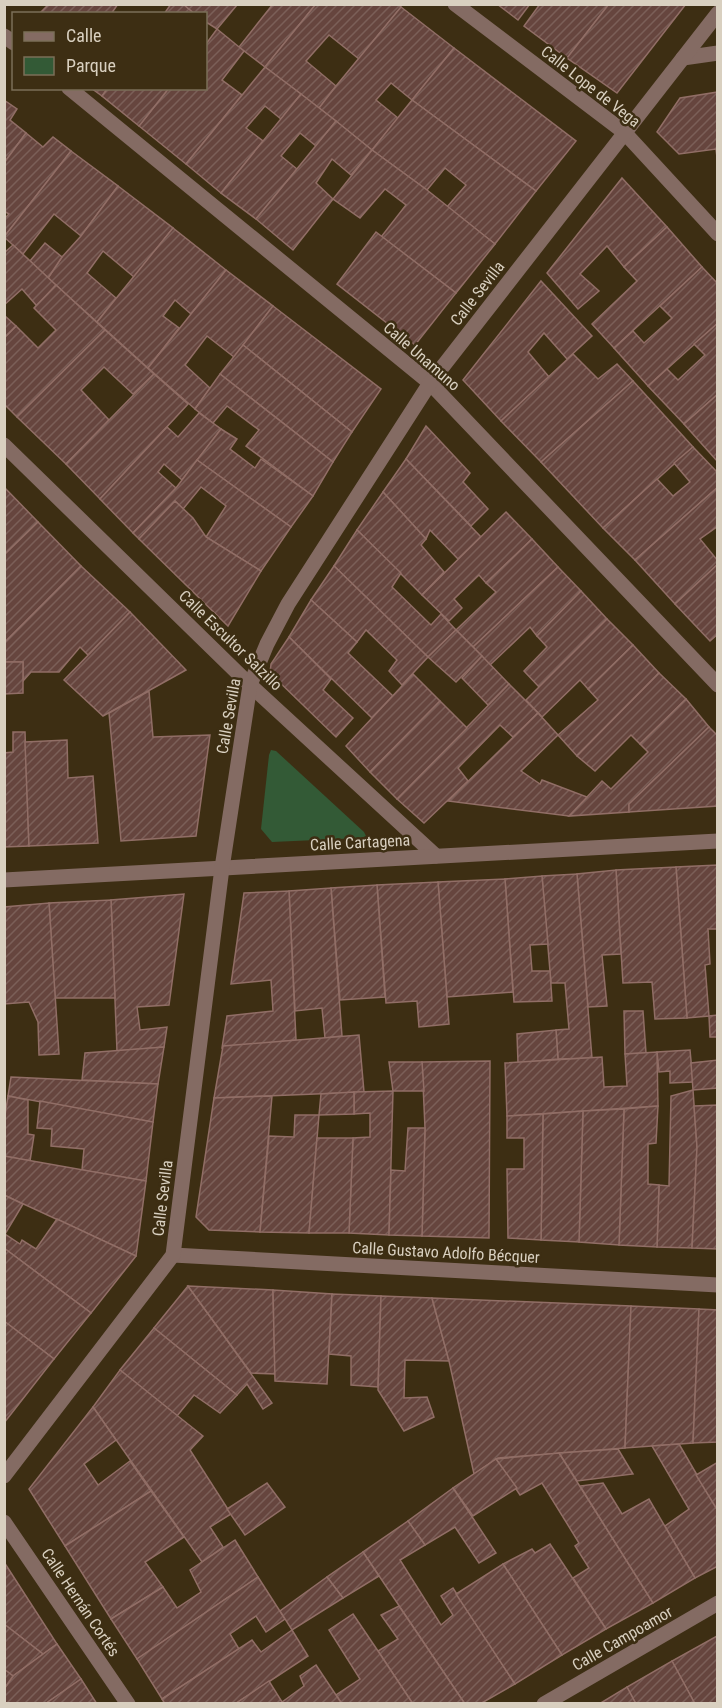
<svg xmlns="http://www.w3.org/2000/svg" width="722" height="1708" font-family="'Roboto Condensed',sans-serif">
  <style>
    .park { fill: #335a36 }
    .building { fill: url(#building-hatch); stroke: #916e66; stroke-width: 1.5 }
    .lines { fill: none; stroke-linecap: round; stroke-linejoin: round }
    .minor { stroke: #846b63; stroke-width: 15 }
    .labels { text-anchor: middle; stroke-width: 5; stroke-linejoin: round; paint-order: stroke }
    .street-label { font-size: 16px; fill: #d9d0c0; stroke: #3d2e13 }
  </style>
  <defs>
    <pattern id="building-hatch" width="6" height="6" patternUnits="userSpaceOnUse" patternTransform="scale(1.5)"><rect width="6" height="6" fill="#66453e"/><path d="M-1 1l2-2M0 6l6-6M5 7l2-2" fill="none" stroke="#7b5f58"/></pattern>
  </defs>
  <rect width="100%" height="100%" fill="#3d2e13"/>
  <path class="park" d="M271 750 276 751 364 832 366 836 361 838 272 842 261 829 269 755Z"/>
  <g class="building">
    <path d="M49 4H118L111 14H39Z"/>
    <path d="M171 4H183L195 14H164Z"/>
    <path d="M183 4H235L237 5 217 29 206 22V14H195Z"/>
    <path d="M273 4H316L265 67 239 47Z"/>
    <path d="M316 4H398L401 7 359 59 329 35 306 61 336 86 319 108 265 67Z"/>
    <path d="M497 4H530L518 20Z"/>
    <path d="M540 4H609L567 58 524 26Z"/>
    <path d="M609 4H686L617 93 567 58Z"/>
    <path d="M401 7 454 48 412 100 391 83 376 100 398 118 372 150 319 108 336 86Z"/>
    <path d="M217 29 244 51 222 80 242 95 186 164 139 126 169 88H206V44Z"/>
    <path d="M454 48 576 141 536 191 412 100Z"/>
    <path d="M265 67 301 94 281 119 265 106 246 128 263 141 221 193 186 164Z"/>
    <path d="M91 88H108L102 96Z"/>
    <path d="M108 88H169L139 126 102 96Z"/>
    <path d="M718 92V166L716 149 679 154 657 132 680 98Z"/>
    <path d="M301 94 336 121 316 146 300 133 281 156 297 169 256 219 221 193Z"/>
    <path d="M4 100 17 109 10 120 26 133 4 163Z"/>
    <path d="M412 100 536 191 495 244 447 207 466 185 445 168 427 190 372 150Z"/>
    <path d="M336 121 372 150 351 175 332 159 316 183 333 199 293 250 256 219Z"/>
    <path d="M26 133 43 147 53 137 71 151 4 237V219L9 214 4 211V163Z"/>
    <path d="M372 150 427 190 495 244 456 293 381 237 406 205 385 189 360 218 333 199Z"/>
    <path d="M71 151 118 186 81 236 54 214 23 254 4 237Z"/>
    <path d="M622 178 667 227 624 267 607 246 580 274 599 291 578 309 547 273Z"/>
    <path d="M118 186 173 228 134 277 103 251 87 273 116 298 97 322 48 278 62 257 81 236Z"/>
    <path d="M667 227 702 267 614 348 592 324 637 281 624 267Z"/>
    <path d="M173 228 226 270 191 314 175 300 163 316 179 328 148 368 97 322Z"/>
    <path d="M376 232 456 293 415 345 337 284Z"/>
    <path d="M45 243 62 257 48 278 30 261Z"/>
    <path d="M13 245 56 285 37 306 22 289 4 305V253Z"/>
    <path d="M702 267 718 284V323L648 386 614 348 633 331 644 343 672 318 660 306Z"/>
    <path d="M226 270 273 306 234 357 207 336 185 365 210 388 195 409 148 368Z"/>
    <path d="M541 281 592 336 567 359 544 333 528 352 549 377 501 421 463 380Z"/>
    <path d="M56 285 105 330 17 417 4 404V338L16 326 38 348 56 330 34 308Z"/>
    <path d="M273 306 381 389 352 432 243 345Z"/>
    <path d="M4 315 16 326 4 338Z"/>
    <path d="M718 323V394L684 424 648 386 667 369 678 380 705 355 694 344Z"/>
    <path d="M105 330 154 374 133 394 104 367 81 390 109 420 66 464 17 417Z"/>
    <path d="M243 345 352 432 333 462 220 374Z"/>
    <path d="M573 354 598 379 617 364 633 381 541 462 501 421Z"/>
    <path d="M154 374 188 404 100 499 66 464Z"/>
    <path d="M220 374 333 462 313 496 246 446 259 430 227 406 213 423 195 409Z"/>
    <path d="M633 381 693 447 603 528 541 462Z"/>
    <path d="M718 394V462L684 424Z"/>
    <path d="M199 413 221 429 182 480 164 464 158 472 176 488 133 533 100 499 167 427 178 437Z"/>
    <path d="M426 426 470 473 463 482 488 509 471 526 406 459Z"/>
    <path d="M221 429 237 439 230 449 255 468 261 459 313 496 291 527 197 460Z"/>
    <path d="M693 447 718 473V487L635 560 603 528 657 479 673 496 690 482 674 463Z"/>
    <path d="M406 459 481 537 458 559 430 530 426 539 383 492Z"/>
    <path d="M197 460 291 527 261 571 206 537 226 506 201 487 183 509 175 501 139 539 133 533 176 488Z"/>
    <path d="M4 487 38 522 4 555Z"/>
    <path d="M718 487V526L700 539 718 561V564L675 604 635 560Z"/>
    <path d="M383 492 426 539 421 545 444 572 422 595 357 530Z"/>
    <path d="M175 501 193 518 206 537 261 571 228 626 139 539Z"/>
    <path d="M506 512 532 539 486 583 479 575 454 599 462 608 449 621 422 595Z"/>
    <path d="M38 522 81 566 4 643V555Z"/>
    <path d="M357 530 401 573 392 587 431 625 441 614 456 630 428 657 334 566Z"/>
    <path d="M532 539 558 567 473 647 456 630 496 592 486 583Z"/>
    <path d="M718 564V634L710 641 675 604Z"/>
    <path d="M81 566 130 612 88 655 80 647 59 672H31L23 681V662H4V643Z"/>
    <path d="M334 566 428 657 402 685 389 671 397 660 366 630 357 642 311 600Z"/>
    <path d="M558 567 581 591 537 636 530 627 490 665 473 647Z"/>
    <path d="M581 591 607 619 539 687 524 671 547 647 537 636Z"/>
    <path d="M311 600 357 642 348 653 393 696 372 718 289 637Z"/>
    <path d="M130 612 186 670 103 716 64 680Z"/>
    <path d="M607 619 633 645 588 689 580 680 542 717 526 700Z"/>
    <path d="M456 630 482 656 456 682 428 657Z"/>
    <path d="M289 637 331 679 323 690 353 718 336 737 270 673 271 664Z"/>
    <path d="M633 645 659 673 577 756 558 735 598 700 588 689Z"/>
    <path d="M482 656 509 684 488 705 462 678Z"/>
    <path d="M4 662H23V693L4 694Z"/>
    <path d="M659 673 686 699 640 744 631 735 595 771 577 756Z"/>
    <path d="M413 674 440 701 370 772 346 746Z"/>
    <path d="M509 684 538 713 513 737 500 725 458 768 468 781 424 823 397 799Z"/>
    <path d="M149 691 153 737 210 735 196 836 121 841 109 713Z"/>
    <path d="M686 699 709 727 629 804V812L569 816 602 781 611 789 648 752 640 744Z"/>
    <path d="M440 701 467 728 397 799 370 772Z"/>
    <path d="M538 713 558 735 521 771 540 784 542 780 587 797 569 816 448 801Z"/>
    <path d="M709 727 718 736V806L629 812V804Z"/>
    <path d="M13 732H25L29 846 4 847V753L13 752Z"/>
    <path d="M67 740 68 778 93 776 98 843 29 846 25 742Z"/>
    <path d="M718 865V929H708L710 964 705 965 709 1016 687 1018 676 867Z"/>
    <path d="M676 867 687 1018 655 1019 652 982 623 983 616 870Z"/>
    <path d="M616 870 621 954 602 955 607 1006 588 1007 577 874Z"/>
    <path d="M577 874 592 1058 558 1059 556 1030 569 1029 565 983H551L542 876Z"/>
    <path d="M542 876 548 944 530 945 532 971H550L552 1001 514 1002 505 879Z"/>
    <path d="M505 879 513 992 447 997 438 882Z"/>
    <path d="M438 882 449 1024 419 1027 417 1001 386 1003 377 885Z"/>
    <path d="M377 885 385 997 340 1000 331 888Z"/>
    <path d="M331 888 342 1036 325 1038 322 1008 295 1011 289 891Z"/>
    <path d="M289 891 296 1040 222 1048 227 1016 273 1011 271 980 231 984 244 893Z"/>
    <path d="M184 894 169 1005 137 1007 140 1030 167 1027 164 1047 117 1051 111 900Z"/>
    <path d="M111 900 115 998H55L49 903Z"/>
    <path d="M49 903 59 1054 39 1055 38 1022 29 1002 4 1004V907Z"/>
    <path d="M624 1011H643L646 1053 625 1054Z"/>
    <path d="M718 1015V1037H710L709 1016Z"/>
    <path d="M556 1030 558 1059 518 1063 517 1034Z"/>
    <path d="M359 1035 364 1092 214 1098 223 1046Z"/>
    <path d="M164 1047 158 1084 82 1080 85 1053Z"/>
    <path d="M690 1050 693 1082 670 1083V1071L659 1072 657 1052Z"/>
    <path d="M657 1052 658 1106 507 1116 505 1063 602 1057 604 1087 627 1086 625 1054Z"/>
    <path d="M718 1060V1088L693 1090 691 1063Z"/>
    <path d="M490 1061 489 1238 422 1236 425 1128 422 1062Z"/>
    <path d="M389 1062H422L424 1091H393Z"/>
    <path d="M11 1077 158 1084 153 1122 8 1096Z"/>
    <path d="M693 1090 697 1147 692 1248 657 1247 659 1185 669 1186 671 1096Z"/>
    <path d="M393 1091 389 1235 349 1233 353 1138 370 1137V1113L354 1114V1092Z"/>
    <path d="M354 1092V1114L319 1115 321 1094Z"/>
    <path d="M8 1096 28 1100V1134L34 1135 30 1161 4 1156V1122Z"/>
    <path d="M272 1096 260 1232 209 1230 196 1217 214 1098Z"/>
    <path d="M40 1101 153 1122 146 1181 82 1170 84 1149 51 1146 52 1129 37 1128Z"/>
    <path d="M718 1105V1249L692 1248 697 1147 694 1106Z"/>
    <path d="M658 1106 656 1143 648 1144V1184L659 1185 657 1247 619 1245 624 1109Z"/>
    <path d="M624 1109 619 1245 579 1242 583 1111Z"/>
    <path d="M583 1111 579 1242 541 1240 543 1114Z"/>
    <path d="M543 1114 541 1240 508 1238 507 1169H524V1138H507V1116Z"/>
    <path d="M295 1115H319L309 1233 260 1232 269 1136 294 1137Z"/>
    <path d="M408 1128H425L422 1236 389 1235 391 1170 405 1171Z"/>
    <path d="M317 1138H353L349 1233H309Z"/>
    <path d="M4 1156 146 1181 136 1256 4 1195Z"/>
    <path d="M4 1195 23 1204 5 1234 20 1244 22 1240 36 1249 57 1219 136 1256 91 1313 4 1248Z"/>
    <path d="M4 1248 91 1313 54 1359 4 1321Z"/>
    <path d="M188 1286 272 1403 263 1409 247 1384 237 1395 154 1328Z"/>
    <path d="M188 1286 273 1290 275 1374 251 1373Z"/>
    <path d="M273 1290 332 1294 327 1384 275 1381Z"/>
    <path d="M332 1294 381 1296 378 1387 351 1385V1356L329 1354Z"/>
    <path d="M381 1296 432 1298 449 1361 405 1360 404 1398 427 1397 434 1417 404 1431 378 1390Z"/>
    <path d="M432 1298 631 1306 625 1448 498 1458 474 1474 449 1361Z"/>
    <path d="M631 1306 699 1309 693 1443 625 1448Z"/>
    <path d="M699 1309 718 1310V1442L693 1443Z"/>
    <path d="M4 1321 54 1359 4 1423Z"/>
    <path d="M154 1328 237 1395 220 1413 194 1395 177 1416 120 1370Z"/>
    <path d="M120 1370 203 1436 190 1450 231 1514 210 1527 223 1547 202 1562 93 1407Z"/>
    <path d="M93 1407 116 1440 84 1464 98 1485 130 1461 151 1491 65 1546 29 1489Z"/>
    <path d="M679 1444 718 1511V1566L695 1578 665 1526 689 1509 652 1446Z"/>
    <path d="M618 1449 633 1474 577 1481 559 1453Z"/>
    <path d="M559 1453 653 1603 606 1629 573 1578 589 1568 575 1546 579 1543 542 1483 520 1495 496 1459Z"/>
    <path d="M496 1459 517 1488 473 1516 453 1488Z"/>
    <path d="M718 1462V1511L696 1475Z"/>
    <path d="M267 1483 285 1507 245 1535 227 1509Z"/>
    <path d="M603 1483 622 1514 649 1499 695 1578 653 1603 580 1486Z"/>
    <path d="M453 1488 496 1553 479 1563 455 1527 425 1545 408 1521Z"/>
    <path d="M151 1491 184 1537 145 1562 163 1587 111 1619 65 1546Z"/>
    <path d="M408 1521 425 1545 400 1560 441 1625 453 1615 441 1596 453 1588 515 1684 480 1704H465L363 1552Z"/>
    <path d="M235 1540 258 1577 137 1659 111 1619 163 1587 177 1608 201 1592 190 1570Z"/>
    <path d="M550 1544 606 1629 562 1655 503 1564 532 1549 535 1553Z"/>
    <path d="M363 1552 379 1576 343 1598 327 1577Z"/>
    <path d="M4 1562 57 1644 43 1654 4 1624Z"/>
    <path d="M503 1564 562 1655 515 1684 456 1594Z"/>
    <path d="M258 1577 285 1619 266 1632 256 1616 230 1634 239 1649 162 1699 137 1659Z"/>
    <path d="M327 1577 343 1598 292 1630 280 1611Z"/>
    <path d="M399 1606 465 1704H413L378 1651 398 1639 381 1615Z"/>
    <path d="M353 1614 378 1651 413 1704H342L336 1695 360 1679 329 1630Z"/>
    <path d="M4 1624 43 1654 13 1676 4 1669Z"/>
    <path d="M292 1630 308 1656 235 1704H165L162 1699 252 1640 261 1652Z"/>
    <path d="M717 1636 718 1704H695L672 1661Z"/>
    <path d="M57 1644 81 1679 45 1704H4V1689L13 1676Z"/>
    <path d="M672 1661 695 1704H636L627 1687Z"/>
    <path d="M316 1665 342 1704H235L269 1681 282 1702 304 1686 300 1676Z"/>
    <path d="M4 1669 13 1676 4 1689Z"/>
    <path d="M81 1679 97 1704H45Z"/>
    <path d="M627 1687 636 1704H599Z"/>
  </g>
  <g class="lines">
    <g class="minor">
      <path d="M455 4 624 132 718 234"/>
      <path d="M4 36 14 43"/>
      <path d="M683 58 718 53"/>
      <path d="M69 88 430 383 718 685"/>
      <path d="M4 445 250 685 436 856"/>
      <path d="M4 880 718 841"/>
      <path d="M173 1255 718 1285"/>
      <path d="M4 1476 173 1255 222 868 250 685 267 644 288 604 430 383 718 13"/>
      <path d="M4 1522 128 1704"/>
      <path d="M544 1704 718 1603"/>
    </g>
  </g>
  <g class="labels">
    <g class="street-label">
      <text transform="translate(591 86) rotate(38)" y="6">Calle Lope de Vega</text>
      <text transform="translate(477 293) rotate(-52)" y="6">Calle Sevilla</text>
      <text transform="translate(422 356) rotate(41)" y="6">Calle Unamuno</text>
      <text transform="translate(231 640) rotate(44)" y="6">Calle Escultor Salzillo</text>
      <text transform="translate(228 716) rotate(-80)" y="6">Calle Sevilla</text>
      <text transform="translate(360 842) rotate(-3)" y="6">Calle Cartagena</text>
      <text transform="translate(162 1198) rotate(-83)" y="6">Calle Sevilla</text>
      <text transform="translate(446 1252) rotate(3)" y="6">Calle Gustavo Adolfo Bécquer</text>
      <text transform="translate(81 1602) rotate(56)" y="6">Calle Hernán Cortés</text>
      <text transform="translate(622 1638) rotate(-30)" y="6">Calle Campoamor</text>
    </g>
  </g>
  <rect width="722" height="1708" fill="none" stroke="#d9d0c0" stroke-width="12"/>
  <rect x="12" y="12" width="195" height="78" fill="#3d2e13" stroke="#7b6f58" stroke-width="1.5"/>
  <rect x="24" y="32" width="30" height="9" fill="#846b63" stroke="#7b6f58" stroke-width="1.5"/>
  <text x="66" y="42" font-size="18" fill="#d9d0c0">Calle</text>
  <rect x="24" y="57" width="30" height="18" fill="#335a36" stroke="#7b6f58" stroke-width="1.5"/>
  <text x="66" y="72" font-size="18" fill="#d9d0c0">Parque</text>
</svg>
